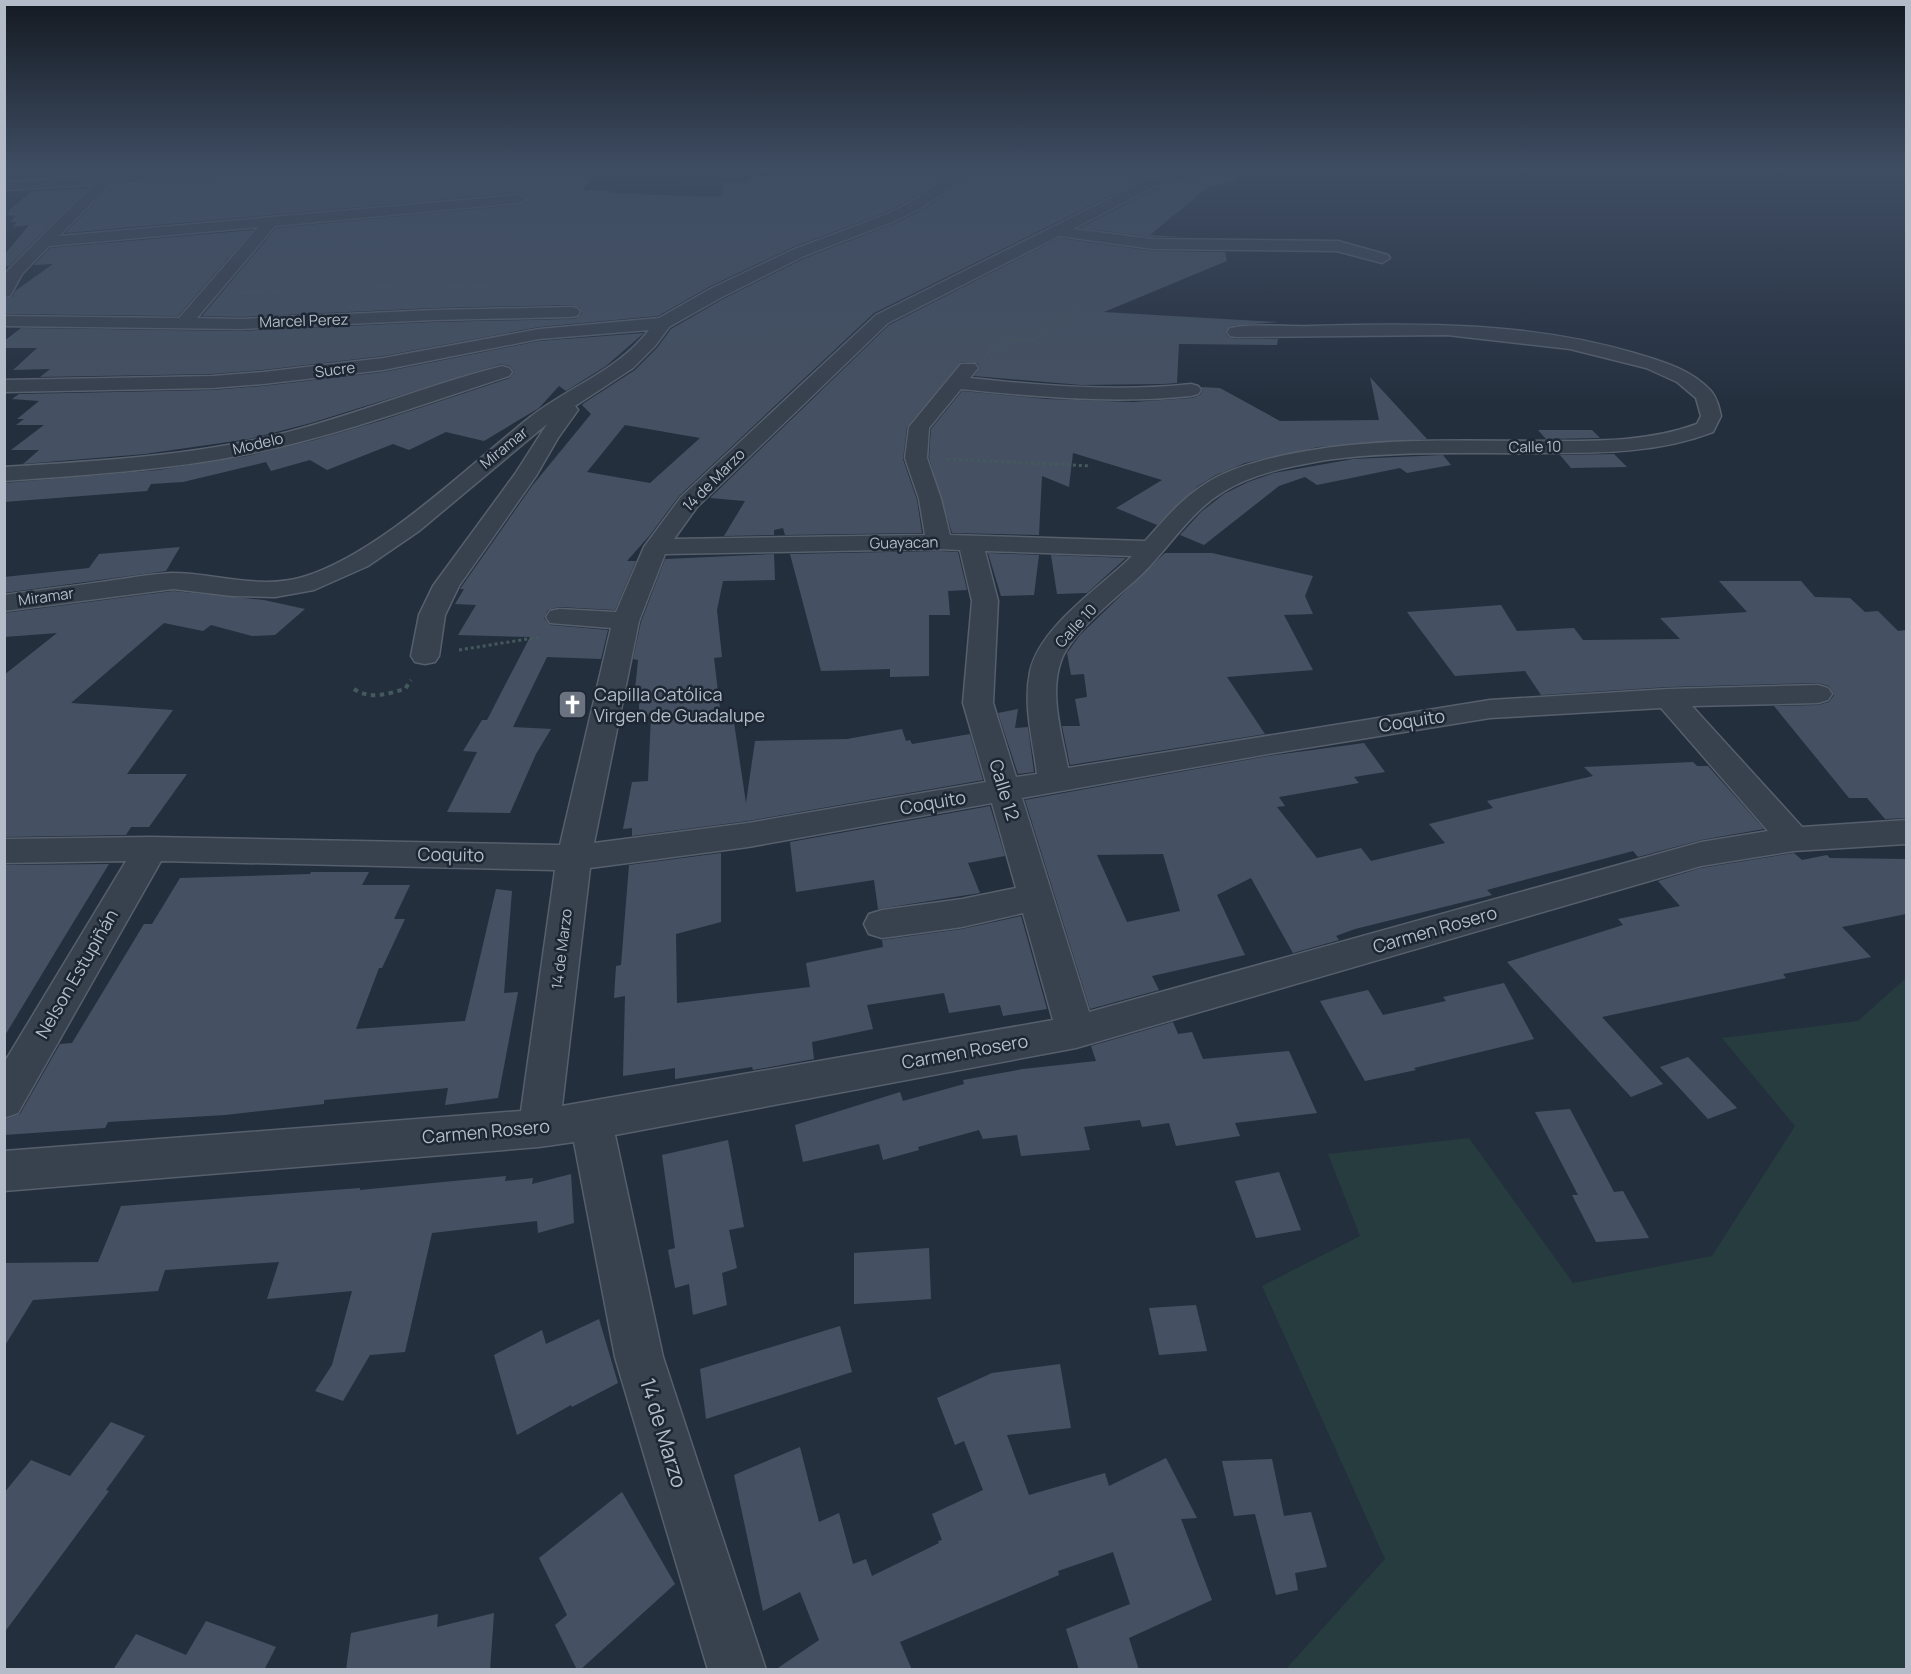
<svg xmlns="http://www.w3.org/2000/svg" width="1911" height="1674" font-family="Manrope,sans-serif">
  <style>
    .green { fill: #263c3f }
    .building { fill: #455162; fill-rule: evenodd }
    .lines { fill: none; stroke-linecap: round; stroke-linejoin: round }
    .minor-casing { stroke: #565f6c; stroke-width: 3 }
    .path-far3 { stroke: #44595c; stroke-width: 1.5; stroke-dasharray: 2 2; stroke-linecap: butt }
    .path-far2 { stroke: #44595c; stroke-width: 2; stroke-dasharray: 2 2; stroke-linecap: butt }
    .path-far1 { stroke: #44595c; stroke-width: 3; stroke-dasharray: 3 3; stroke-linecap: butt }
    .path { stroke: #44595c; stroke-width: 4; stroke-dasharray: 4.5 4.5; stroke-linecap: butt }
    .minor { fill: #38414e; fill-rule: evenodd }
    .labels { text-anchor: middle; stroke-width: 5; stroke-linejoin: round; paint-order: stroke }
    .far-street-label { font-size: 15px; fill: #b4bcc9; stroke: #1d2633 }
    .poi-label { font-size: 18px; fill: #b4bcc9; stroke: #1d2633; text-anchor: start }
    .street-label { font-size: 18px; fill: #b4bcc9; stroke: #1d2633 }
    .near-street-label { font-size: 21px; fill: #b4bcc9; stroke: #1d2633 }
  </style>
  <rect width="100%" height="100%" fill="#242f3e"/>
  <path class="green" d="M1906 978V1669H1286L1385 1559 1262 1286 1360 1236 1328 1154 1469 1138 1573 1283 1712 1256 1795 1126 1722 1038 1858 1021Z"/>
  <g class="building">
    <path d="M102 169H106L101 174 48 177 53 172Z"/>
    <path d="M368 169H595L583 190H610L607 193 720 197 724 183H749L752 176H848L838 169H955L910 200 884 213 791 248 709 287 658 316 539 327 383 356 263 370 212 374 40 377 50 369 13 370 37 348H4V341L21 328 240 331 434 322 571 319 577 318 582 313 579 307 571 305 434 308 240 317 202 316 276 228 519 205 528 198 519 193 65 233 111 186 305 175 310 173Z"/>
    <path d="M975 169H1106L1134 184 874 313 679 496 650 535 627 561H636L615 610 559 607 548 610 544 618 550 625 608 630 601 659 547 657 513 727 551 729 536 754 510 813 447 812 477 752 463 751 482 720H487L530 637 458 635 476 605 455 604 464 589H460L532 486 591 414 582 405 584 403 635 370 657 348 671 329 723 299 805 258 896 223 922 210 970 178ZM625 425 700 438 650 483 587 472Z"/>
    <path d="M1132 169H1195L1151 178Z"/>
    <path d="M1237 170 1238 180 1208 187 1150 235 1182 237H1153L1080 228 1155 189 1228 175Z"/>
    <path d="M87 188 9 266H4V255L29 225 13 227 17 222H10L16 216 6 215 10 211H8L32 191Z"/>
    <path d="M253 230 178 316 4 314V299L12 297 15 291 53 264 34 265 50 248Z"/>
    <path d="M1059 238 1153 251 1225 252 1227 261 1104 312 1278 322 1230 326 1225 332 1228 337 1236 339H1278L1277 345 1179 344 1177 383 1163 384 1081 385 974 376 980 368 977 363 961 362 907 427 903 459 917 500 922 533 785 535 783 528 774 530V535L724 536 745 501 710 498 889 325Z"/>
    <path d="M644 333 606 366 566 391 559 386 539 408 484 441 446 432 409 450 393 444 327 470 310 460 271 471 266 462 183 482 151 484 147 491 4 502V483L158 470 248 456 315 440 380 421 510 378 514 372 510 366 501 364 311 423 249 439 145 454 23 464 39 450H11L44 425H16L24 419H17L39 401 12 399 19 394 212 390 263 386 383 372 539 341Z"/>
    <path d="M1370 377 1427 439 1318 447 1245 463 1216 475 1198 486 1157 525 1116 508 1162 480 1073 453 1069 487 1042 476 1039 535 952 533 929 458 931 429 962 391 1047 399 1133 402 1192 398 1200 395 1203 390 1201 387 1220 388 1280 421 1379 420Z"/>
    <path d="M1538 430H1592L1600 438 1546 439Z"/>
    <path d="M1614 454 1627 467 1571 468 1560 455Z"/>
    <path d="M1443 455 1451 465 1407 473 1400 468 1317 485 1305 477 1279 486 1204 545 1180 535 1201 512 1224 494 1248 482 1274 473 1353 459Z"/>
    <path d="M180 547 166 571 4 593V577L89 568 99 554Z"/>
    <path d="M939 551 958 552 967 590 948 591 950 615H929V676L890 677V669L821 671 790 554Z"/>
    <path d="M988 553 1039 555 1034 595 1001 596Z"/>
    <path d="M1165 553H1212L1313 576 1305 596 1313 614 1284 615 1313 670 1227 677 1265 734 1070 765 1062 726H1080L1075 699 1087 697 1084 674 1071 675 1067 653 1080 635Z"/>
    <path d="M774 554 775 580 723 581 717 610 722 657 714 658 721 717 733 716 746 803 755 741 847 739 902 729 906 741 910 740 912 744 970 734 983 780 748 821 632 836V828L623 829 632 782 648 781 651 716 639 717V699L634 700 638 660 633 659 641 622 665 559Z"/>
    <path d="M1051 555 1126 558 1087 593 1057 594Z"/>
    <path d="M1719 581H1801L1815 597 1850 598 1865 612 1878 611 1898 631 1906 630V818L1885 819 1867 798H1849L1774 706 1818 705 1829 702 1834 695 1829 686 1818 683 1668 687 1541 695 1525 671 1455 676 1407 612 1501 605 1517 631 1574 628 1583 640 1680 639 1660 618 1747 612Z"/>
    <path d="M173 591 264 600 305 609 275 635 252 636 211 625 203 631 164 623 71 703 173 710 127 774H187L149 827H131L126 835 4 837V675L57 633 4 637V613Z"/>
    <path d="M1018 709 1015 728 1028 727 1034 772 1018 774 998 713Z"/>
    <path d="M1364 743 1385 772 1354 777 1359 783 1279 797 1285 806 1277 807 1317 858 1361 848 1371 861 1445 843 1429 824 1493 808 1487 801 1593 776 1584 767 1693 762 1697 766H1708L1764 829 1701 840 1638 857 1633 851 1487 890 1492 895 1355 929 1336 936 1339 940 1293 953 1251 878 1217 895 1245 955 1152 976 1159 990 1090 1009 1025 800 1268 756ZM1163 854 1180 911 1127 922 1097 855Z"/>
    <path d="M990 806 1005 856 968 863 980 893 878 909 874 880 796 892 790 842Z"/>
    <path d="M721 853V922L676 934 677 1003 810 987 806 963 883 947 882 940 962 929 1021 916 1047 1009 1003 1016 1000 1005 949 1013 944 993 867 1005 873 1029 812 1042 814 1059 753 1070 752 1067 675 1079V1068L623 1076 625 996 614 998 616 966 621 965 629 865Z"/>
    <path d="M1794 853 1802 860 1827 855 1830 858 1906 859V914L1842 927 1871 957 1783 974 1786 978 1602 1017 1663 1084 1631 1097 1507 962 1623 925 1618 919 1680 906 1658 881 1701 868Z"/>
    <path d="M109 864 65 936 4 1037V865Z"/>
    <path d="M311 872H369L362 885H410L394 919H405L382 968H379L356 1029 465 1021 496 889 512 891 504 993 518 992 498 1098 445 1105 448 1088 324 1100V1104L225 1115 108 1122 105 1128 4 1135V1120L20 1114 60 1044 72 1043 144 924H152L180 878 310 874Z"/>
    <path d="M1504 983 1534 1039 1414 1068 1416 1070 1365 1081 1320 1001 1368 990 1383 1015 1446 1001 1443 997Z"/>
    <path d="M1173 1022 1178 1034 1192 1032 1203 1059 1289 1051 1317 1113 1235 1123 1240 1136 1176 1146 1169 1123 1142 1127 1140 1120 1084 1127 1090 1150 1021 1156 1017 1135 983 1139 979 1130 918 1147 919 1150 883 1160 879 1144 803 1162 795 1125 900 1092 903 1101 964 1084 963 1080 1023 1069 1096 1061 1091 1046Z"/>
    <path d="M1688 1057 1737 1108 1708 1119 1660 1067Z"/>
    <path d="M1570 1109 1614 1192 1623 1191 1649 1238 1596 1242 1572 1195H1578L1535 1112Z"/>
    <path d="M728 1140 744 1227 729 1230 737 1268 722 1273 727 1305 693 1315 689 1284 675 1288 668 1250 675 1248 662 1155Z"/>
    <path d="M1279 1172 1301 1230 1256 1238 1235 1181Z"/>
    <path d="M571 1174 574 1223 538 1233 537 1221 432 1233 405 1352 370 1355 343 1401 315 1391 332 1365 352 1291 267 1299 279 1262 165 1270 158 1291 33 1300 4 1347V1263L98 1262 121 1206 360 1188V1190L506 1176 505 1181 533 1178 532 1184Z"/>
    <path d="M929 1248 931 1299 854 1304V1253Z"/>
    <path d="M1196 1305 1207 1351 1159 1355 1149 1308Z"/>
    <path d="M599 1319 618 1383 572 1407 571 1405 517 1435 494 1355 542 1330 546 1344Z"/>
    <path d="M840 1326 852 1372 706 1419 700 1369Z"/>
    <path d="M1060 1364 1071 1428 1007 1435 1029 1495 1105 1473 1109 1486 1166 1458 1197 1518 1181 1519 1212 1600 1129 1638 1139 1670H1079L1066 1629 1130 1604 1113 1552 1058 1571 1059 1575 900 1642 912 1670H775L819 1640 800 1592 763 1611 734 1475 800 1447 819 1522 839 1513 853 1564 866 1559 872 1576 939 1543 938 1541 942 1540 932 1514 983 1490 964 1441 955 1445 937 1398 992 1373Z"/>
    <path d="M111 1422 145 1436 106 1490 109 1491 4 1633V1493L31 1460 70 1476Z"/>
    <path d="M1272 1459 1284 1516 1311 1512 1327 1567 1295 1573 1298 1590 1276 1595 1255 1514 1234 1516 1222 1461Z"/>
    <path d="M622 1492 675 1584 580 1670H577L555 1625 567 1615 539 1558Z"/>
    <path d="M494 1613 490 1670H346L351 1633 438 1614 437 1627Z"/>
    <path d="M206 1621 276 1647 264 1670H113L136 1634 186 1655Z"/>
  </g>
  <g class="lines">
    <defs>
      <g id="minor">
        <path d="M109 169H119L121 172 118 175 233 169H312L305 173 110 184 59 236 519 195 526 199 519 203 275 226 197 318 240 319 434 310 571 307 577 308 580 312 577 316 571 317 434 320 240 329 4 326V316L179 318 258 227 49 246 22 274 10 296 4 297V276L9 269 93 185 4 190V182L102 176Z"/>
        <path d="M959 169H973L969 176 921 208 895 221 804 256 722 297 669 327 655 346 633 368 575 406 578 410 558 438 536 476 459 586 445 615 439 656 435 662 425 664 415 662 411 656 419 615 433 586 515 474 547 424 419 531 368 566 314 590 275 597 232 596 173 589 4 611V595C39 590 74 586 108 581 129 578 150 574 172 573 215 573 260 590 303 577 379 554 466 468 529 418 568 387 618 371 649 330L539 339 383 370 263 384 212 388 4 392V380L212 376 263 372 383 358 539 329 659 318 710 289 792 250 885 215 911 202Z"/>
        <path d="M1108 169H1126L1151 180 1207 169H1235L1228 173 1154 187 1073 229 1153 239 1338 241 1388 255 1390 258 1382 263 1337 251 1153 249 1059 236 888 323 697 507 674 539 925 535 919 499 905 458 909 427 961 364H975L978 368 970 378C1044 386 1117 392 1191 384L1198 386 1201 390 1198 394 1191 396C1114 404 1038 397 961 389L929 428 927 458 941 499 950 535 1145 541C1164 520 1183 497 1208 482 1231 468 1259 461 1285 455 1373 436 1464 441 1553 441 1602 441 1651 441 1697 424L1701 416 1696 398 1677 382 1646 368 1570 349 1447 335 1236 337 1230 336 1227 332 1230 328C1251 323 1288 327 1312 326 1420 323 1529 322 1634 353 1661 361 1691 369 1711 391 1717 398 1719 407 1721 416L1713 432C1658 453 1602 453 1544 453 1471 454 1398 450 1326 460 1292 466 1253 473 1223 492 1189 513 1169 548 1141 575 1119 596 1070 633 1061 661 1049 694 1062 735 1068 768L1490 700 1668 689 1818 685 1828 688 1832 694 1828 700 1818 703 1692 706 1802 827 1906 820V844L1794 851 1701 866 1076 1048 615 1135 663 1357 766 1670H708L615 1357 574 1142 539 1147 4 1191V1151L521 1111 555 870 161 861 18 1113 4 1118V1063L126 861 4 863V839L151 837 560 845 611 628 550 623 546 617 550 611 559 609 616 612 644 547 681 497 876 315 1139 184ZM939 549 960 550 972 601 963 703 986 782 748 823 594 843 639 621 665 554ZM985 551 1132 556C1101 587 1039 627 1030 672 1023 705 1033 741 1037 774L1016 777 993 703 998 601ZM1661 708 1768 831 1701 842 1089 1012 1022 798 1268 754 1490 718ZM992 803 1016 888 962 899 882 910 869 914 864 924 869 934 882 938 962 927 1023 913 1053 1020 562 1106 590 868 748 847Z"/>
        <path d="M502 366 509 368 512 372 509 376C423 404 337 436 248 454 168 470 86 475 4 481V467C98 461 193 456 284 433 358 414 428 385 502 366Z"/>
      </g>
    </defs>
    <use href="#minor" class="minor-casing"/>
    <g class="path-far3">
      <path d="M894 186 899 169"/>
      <path d="M542 197 576 191 592 180 642 177 714 184 791 178 895 185"/>
      <path d="M525 221 661 224 722 217 791 214 856 197 883 194"/>
      <path d="M279 248 384 243"/>
      <path d="M242 293 423 285 501 288"/>
      <path d="M1086 294 1094 285"/>
    </g>
    <g class="path-far2">
      <path d="M242 293H247"/>
      <path d="M987 353 1012 340H1034L1073 310 1087 293"/>
    </g>
    <g class="path-far1">
      <path d="M947 459 1091 466"/>
      <path d="M459 650 540 637"/>
    </g>
    <path class="path" d="M354 689C371 700 387 694 405 689L411 680"/>
    <use href="#minor" class="minor"/>
  </g>
  <linearGradient id="sky" x2="0" y2="1"><stop stop-color="#141a22"/><stop offset="0.42" stop-color="#3f4d63"/><stop offset="1" stop-color="#3f4d63" stop-opacity="0"/></linearGradient>
  <rect width="1911" height="403" fill="url(#sky)"/>
  <defs>
    <symbol id="church-square" viewBox="-11 -11 22 22"><rect x="-9" y="-9" width="18" height="18" rx="4" fill="#6b7280" stroke="#1d2633"/><path d="M-1.2-6h2.4v3.5h3.3v2.4h-3.3V6h-2.4V-.1h-3.3v-2.4h3.3Z" fill="#fff"/></symbol>
  </defs>
  <g fill-rule="evenodd">
    <use href="#church-square" x="556" y="688" width="33" height="33"/>
  </g>
  <g class="labels">
    <g class="far-street-label">
      <text transform="translate(304 321) rotate(-2)" y="5">Marcel Perez</text>
      <text transform="translate(335 370) rotate(-7)" y="5">Sucre</text>
      <text transform="translate(258 444) rotate(-13)" y="5">Modelo</text>
      <text transform="translate(1535 447) rotate(-1)" y="5">Calle 10</text>
      <text transform="translate(504 448) rotate(-39)" y="5">Miramar</text>
      <text transform="translate(714 480) rotate(-45)" y="5">14 de Marzo</text>
      <text transform="translate(904 543) rotate(-1)" y="5">Guayacan</text>
      <text transform="translate(46 597) rotate(-8)" y="5">Miramar</text>
      <text transform="translate(1076 626) rotate(-47)" y="5">Calle 10</text>
      <text transform="translate(562 949) rotate(-83)" y="5">14 de Marzo</text>
    </g>
    <g class="poi-label">
      <text x="594" y="701">Capilla Católica<tspan x="594" dy="21">Virgen de Guadalupe</tspan></text>
    </g>
    <g class="street-label">
      <text transform="translate(1412 721) rotate(-9)" y="6">Coquito</text>
      <text transform="translate(1004 790) rotate(73)" y="6">Calle 12</text>
      <text transform="translate(933 803) rotate(-10)" y="6">Coquito</text>
      <text transform="translate(451 855) rotate(1)" y="6">Coquito</text>
      <text transform="translate(1435 930) rotate(-16)" y="6">Carmen Rosero</text>
      <text transform="translate(77 974) rotate(-60)" y="6">Nelson Estupiñán</text>
      <text transform="translate(965 1052) rotate(-10)" y="6">Carmen Rosero</text>
      <text transform="translate(486 1132) rotate(-5)" y="6">Carmen Rosero</text>
    </g>
    <g class="near-street-label">
      <text transform="translate(663 1433) rotate(73)" y="7">14 de Marzo</text>
    </g>
  </g>
  <rect width="1911" height="1674" fill="none" stroke="#b4bcc9" stroke-width="12"/>
</svg>
